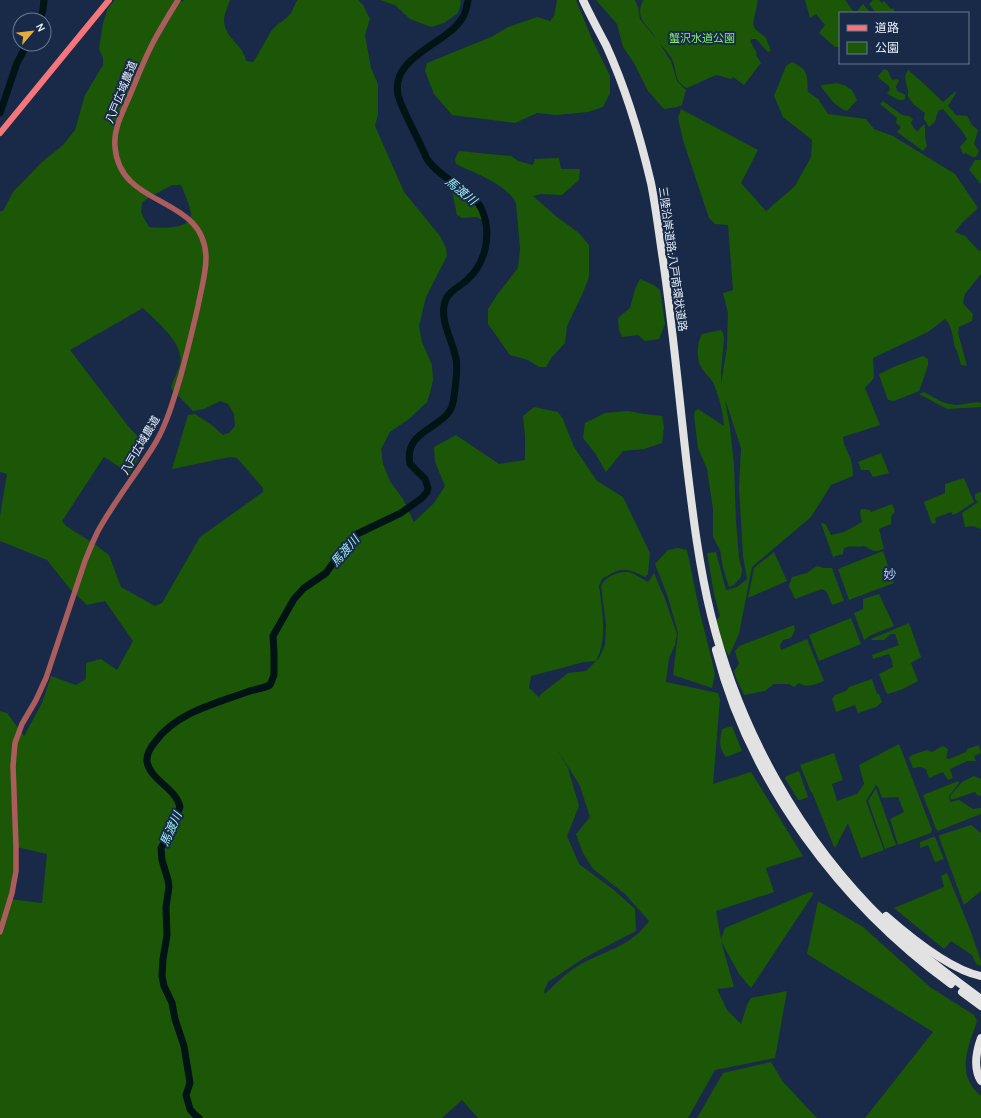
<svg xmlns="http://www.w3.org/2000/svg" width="981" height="1118" font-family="Karla,'Noto Sans JP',sans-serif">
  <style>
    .green { fill: #1b5707; fill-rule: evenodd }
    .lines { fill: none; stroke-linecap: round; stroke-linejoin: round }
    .river { stroke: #001415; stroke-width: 7 }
    .tertiary { stroke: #ab5d5e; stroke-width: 5.5 }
    .secondary { stroke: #f4767a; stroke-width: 6 }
    .motorway { stroke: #e2e2e2; stroke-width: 8 }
    .labels { text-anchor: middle; stroke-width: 4; stroke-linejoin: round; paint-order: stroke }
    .park-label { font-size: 11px; fill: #81ec67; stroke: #182a47 }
    .street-label { font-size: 11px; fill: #e8f0fb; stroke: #182a47 }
    .water-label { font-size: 12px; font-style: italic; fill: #a0f2f6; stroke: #182a47 }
    .quarter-label { font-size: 13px; fill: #b0c7ed; stroke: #182a47 }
  </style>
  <rect width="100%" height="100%" fill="#182a47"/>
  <g class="green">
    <path d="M115 0H177L182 2 184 0H230C228 6 224 15 224 21 225 39 244 45 246 61L253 62C260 52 264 43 270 33 275 24 285 21 291 13 294 9 294 4 298 0H358L363 5 370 19 365 35 371 68 378 84V114L375 126 404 192 440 236 446 248 447 256 426 297 419 326 422 342 432 365 433 380 430 393 427 402 409 419 390 432 381 449 383 464 390 481 403 499 414 522 434 503 445 486 435 462 434 447 456 435 499 464 525 460V436L523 416 534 407 558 412 563 419 574 447 597 481 623 497 650 553 648 574 645 577C624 567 622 567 602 579L599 586C602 611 608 638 596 661L584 662 531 676 529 688 539 697 541 694 568 673 586 671 599 658 605 645 606 625 601 586C605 577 617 571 628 572 634 573 642 579 648 582L654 573 665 599 677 634 675 645 669 658 666 682 718 693 720 699 713 784 751 772 803 856 766 868 774 892 716 911 721 939 725 928 810 892 814 893 751 988 739 974 721 941 734 987 717 989 727 1010 741 1024 747 1005 751 998 787 991 775 1058 715 1070 688 1118H478L462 1100 442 1118H0V711L7 713 24 736 42 703 51 676 76 685 86 679V663L101 659 117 670 133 641 105 601 87 605 70 589 47 560 0 541V516L7 474 0 472V211H3L13 192 42 162 63 145 75 130 85 95 103 65V58L99 49 103 23 108 8ZM172 185H181C184 192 191 208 191 215 190 230 159 228 149 227L141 213 142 203 148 198ZM143 308C156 321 185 344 180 364 178 371 173 380 171 388L193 411 204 409 220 401 228 404 234 414 235 426 229 433 223 435 213 426 195 414 188 415 172 469 230 457 237 458 263 488V492L200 537 162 603 155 606 121 587 109 555 93 543 66 526 62 521 104 457 124 470 130 472 145 448 143 442 128 426 70 350ZM557 749 580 786 590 817 576 834 583 853 593 869 625 894 649 921C630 948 602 951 576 967 565 974 554 985 545 994L544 991 548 982 584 958 636 931 635 909 614 890 579 864 567 836 579 806 568 768ZM17 847 47 854 42 903 9 899Z"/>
    <path d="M380 0H460L461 3 458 13 444 23 431 27 410 19 395 5Z"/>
    <path d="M557 0H576L592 39 610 76V93L603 107 588 112 556 115 537 113 515 123 452 115 434 94 425 71 427 63 491 37 508 27 537 17 550 21 554 16Z"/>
    <path d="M596 0H635L638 7 640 19 656 39C648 24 634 20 643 0H758L753 24 755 29 766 38 771 51 768 52 756 39H752L750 41 757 53 756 55 761 63 744 85 733 77 731 79 716 75 687 88C673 81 678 72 672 59 669 54 664 48 660 44L671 61 677 81 686 90 682 105 677 107 664 109 648 91 634 63 623 47 617 24Z"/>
    <path d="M805 0H845L853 11H857L863 4 871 13H840V47H835L819 33 825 25 816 14 810 18Z"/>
    <path d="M873 0H879L882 3 884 1 891 9 893 8 895 13H876L869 4Z"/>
    <path d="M792 62C809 70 807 75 808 92L818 99 828 114 866 119 874 129 893 136 955 174 978 208 962 223 955 232 965 236 979 251 981 250V274L965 294 963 303 973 314 972 321 959 327 958 333 967 366 961 365 957 350 955 348C953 339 952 325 945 319L928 332 873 358 874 378 865 388 880 425 843 437C844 447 845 445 848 453 852 460 853 468 853 476L831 485 811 517 752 567 739 634 729 656 723 645 716 620 720 616 714 594 707 553 716 552 726 590 737 587 747 579 743 556 739 488 741 448 725 399 730 428 734 465 736 521 739 558 742 570 741 577 734 585 729 587 723 568 720 550 713 537V509L707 469 698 448 694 415 695 411 698 409 724 426C723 411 719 398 714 384 711 378 704 373 701 367 696 358 697 343 702 334L721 330 723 333 724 338 721 372V384L727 347 728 313 723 293 733 290 728 225 715 224 709 218 683 140 678 118 681 109 758 150 741 183 766 211 795 186 811 157 812 140 783 117 774 96 786 66Z"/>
    <path d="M884 69 888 71 892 80 897 79 899 81 896 86C896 93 900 91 905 95V99L903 100H898L888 94 887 93 890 90 889 86 880 79 878 76Z"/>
    <path d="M908 70 922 82 943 102 956 91V93L948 106 956 115 967 116 972 125 978 130 974 144 979 151 976 157H972L966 153 963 154 960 147 967 139 962 131 943 109 938 111 935 122 929 127 924 119 925 113 913 104 908 96C910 86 901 80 908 70Z"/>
    <path d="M837 83 846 86 852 90 857 100 847 111C836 108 828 95 821 87L822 85Z"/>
    <path d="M883 101 902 115 909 116 913 119 911 123 915 130 918 131 922 126 925 125V137L927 146 923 151 897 132 901 127 896 123 897 118 880 104Z"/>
    <path d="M459 151 511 156 518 161 533 165 535 159 559 158 561 169H580L579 180 562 195 541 194 533 196 557 217 579 233 589 245V277L582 295 567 326 565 343 552 357 546 367H539L528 360 510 355 488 324V309L497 295 518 268 520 249 516 203C507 184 474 173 456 164L455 159Z"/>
    <path d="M975 160H981V184L969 170Z"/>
    <path d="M453 185C464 194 482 204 482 220L477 217 462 218 457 215 451 186Z"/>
    <path d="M640 279 654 285 660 290 665 324 659 339 645 341 638 335 622 337 619 330 618 318 630 308 635 289Z"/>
    <path d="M923 356 928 359V366L919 391 894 401 888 400 879 375V374L896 366Z"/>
    <path d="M924 392 942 402 949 404 957 405 978 402 981 403V407L947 409 919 394Z"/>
    <path d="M628 411 644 414 662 416 664 427 662 443 644 449 623 451 606 472 595 453 583 438 585 423 605 413Z"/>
    <path d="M881 453 889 473 873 477 869 470H861L858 462Z"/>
    <path d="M964 478 974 502 959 512 953 515 951 512 935 518 936 523 932 524 924 502 945 493V484Z"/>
    <path d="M981 492V529L973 526 965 527 962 513 978 502 975 499V494Z"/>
    <path d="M892 504 895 511 891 517V524L879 529 884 549C875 552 873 552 865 546 858 548 851 545 844 548L843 554 833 557 821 523H823L826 525 831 535 844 532 862 522 860 513 861 509 870 510 871 512Z"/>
    <path d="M678 548 687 550 700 613 712 661 715 675 712 688 673 675 678 633 668 597 655 564 668 550Z"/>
    <path d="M883 551 894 583 849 600 838 569Z"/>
    <path d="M774 552 787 581 748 598 754 568Z"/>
    <path d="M817 566 824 568H832L844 601 832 605 827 592 822 589 795 599 789 586 792 577 807 573Z"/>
    <path d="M879 594 894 626 871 635 864 640 854 613 863 609V599Z"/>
    <path d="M851 618 861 644 819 661 809 635Z"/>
    <path d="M909 623 921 657 911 663 918 681 903 689 888 694 886 692 879 674 893 667 892 661 889 654 873 659 872 655 899 645 895 634H891L884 640H872L871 639Z"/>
    <path d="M794 625 795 630 791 638 783 640 780 645 781 650 807 639 824 681C816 684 807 689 799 683L794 687 789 684H774L765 691 744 695 736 678 734 671 739 664 735 651 739 646Z"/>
    <path d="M872 679 877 694H879L882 702 876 707 858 713 855 705 836 712 832 699 835 695 846 691 849 687Z"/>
    <path d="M732 726 742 751 726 757C718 747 720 741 722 729Z"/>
    <path d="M899 744 932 830 931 833 898 845 890 819 904 812 898 797 882 798 878 787 876 785 866 801 884 850 861 858 848 823 835 848 832 842 812 792H811L800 765 834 753 843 780 832 784 837 801 857 794 864 784 859 765Z"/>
    <path d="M979 745 981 753 974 756 976 761H967L950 769 953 778 948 780 943 772 929 778 926 769 921 767 913 768 909 758 912 755 927 750 932 752 943 746 948 749 946 758 949 759 966 752 967 749Z"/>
    <path d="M799 771 808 797 801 800H798L785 778 786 776Z"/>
    <path d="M974 776 981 779V795L978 796 975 792 951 800 950 796 962 782Z"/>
    <path d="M958 781 959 783 949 796 950 802 959 800 973 809 981 808V814L938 831 936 829 923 795Z"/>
    <path d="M876 788 896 845 885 849 868 801Z"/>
    <path d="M971 825 981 833V891L964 905 939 837 940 835Z"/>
    <path d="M933 837H935L944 859 935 862 928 845 920 848V842Z"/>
    <path d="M947 873 971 932 981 961V966L976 964 972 955 951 941 944 949 894 908 944 887 941 876Z"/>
    <path d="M818 901 863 927 930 987 974 1015 977 1021C968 1048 955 1074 981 1096V1118H865L933 1032 807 954Z"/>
    <path d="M771 1062 783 1082 817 1118H697L723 1073Z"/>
  </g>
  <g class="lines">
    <g class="river">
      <path d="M40 20 43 10 44 0"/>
      <path d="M0 113 17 63 27 44"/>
      <path d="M199 1118 194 1114 190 1109 186 1095 190 1083 184 1046 175 1019 172 1003 164 986 162 976 163 959 167 935 166 907 169 887 168 880 162 860 161 848 171 831 180 807C176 788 151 781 147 762 146 754 150 748 155 742 176 713 214 704 247 692 255 689 262 689 270 685L274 675V651L273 636 294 599 304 588 326 573 338 556 357 534 401 513 422 498 427 492 428 488 425 479 410 464C404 433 436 430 449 412 454 406 454 396 455 389 456 379 458 369 456 359 453 342 441 323 444 306 446 292 458 288 467 280 486 263 492 234 482 210 475 192 440 179 427 159 421 145 413 130 406 115 403 109 400 102 398 95 390 56 448 44 463 17 466 12 467 6 468 0"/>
    </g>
    <path class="tertiary" d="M0 932 12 893 16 871V846L13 766 15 743 22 724 36 700 46 678 85 561C89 551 93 541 98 531 115 500 138 472 156 442 168 421 174 398 181 375 187 352 193 329 198 306 201 290 206 274 206 258 205 194 120 210 115 147 113 129 123 112 130 95 138 76 145 57 155 39 162 26 170 13 178 0"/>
    <path class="secondary" d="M0 133 109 0"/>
    <g class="motorway">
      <path d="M583 0C590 15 598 30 606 45 626 89 640 136 651 183 656 208 659 234 663 260 673 328 679 397 687 466 693 516 699 566 711 615 739 729 800 840 885 922 915 950 948 975 981 999"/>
      <path d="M716 650C750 783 841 904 951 984"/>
      <path d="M886 916C910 937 950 970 981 976"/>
      <path d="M962 992 981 1006"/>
      <path d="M981 1038C976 1052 973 1068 981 1081"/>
    </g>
  </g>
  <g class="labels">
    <g class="park-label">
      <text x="702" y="42">蟹沢水道公園</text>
    </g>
    <g class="street-label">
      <text transform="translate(121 92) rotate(-68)" y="4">八戸広域農道</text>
      <text transform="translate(673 259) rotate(82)" y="4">三陸沿岸道路;八戸南環状道路</text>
      <text transform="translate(140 445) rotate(-60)" y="4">八戸広域農道</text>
    </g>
    <g class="water-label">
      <text transform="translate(461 191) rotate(39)" y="4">馬渡川</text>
      <text transform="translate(345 551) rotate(-49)" y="4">馬渡川</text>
      <text transform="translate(171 829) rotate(-66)" y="4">馬渡川</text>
    </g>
    <g class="quarter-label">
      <text x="890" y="579">妙</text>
    </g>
  </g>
  <rect x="839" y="12" width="130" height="52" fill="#182a47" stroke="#6b798f"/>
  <rect x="847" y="25" width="20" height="6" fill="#f4767a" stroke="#6b798f"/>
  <text x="875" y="32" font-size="12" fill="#e8f0fb">道路</text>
  <rect x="847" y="42" width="20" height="12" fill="#1b5707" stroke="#6b798f"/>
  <text x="875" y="52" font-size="12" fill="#e8f0fb">公園</text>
  <g transform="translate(32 32) rotate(62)"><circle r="19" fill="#182a47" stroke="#6b798f"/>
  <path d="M0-3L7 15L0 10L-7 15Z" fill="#e7ac37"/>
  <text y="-6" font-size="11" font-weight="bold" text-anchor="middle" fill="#e8f0fb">N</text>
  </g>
</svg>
